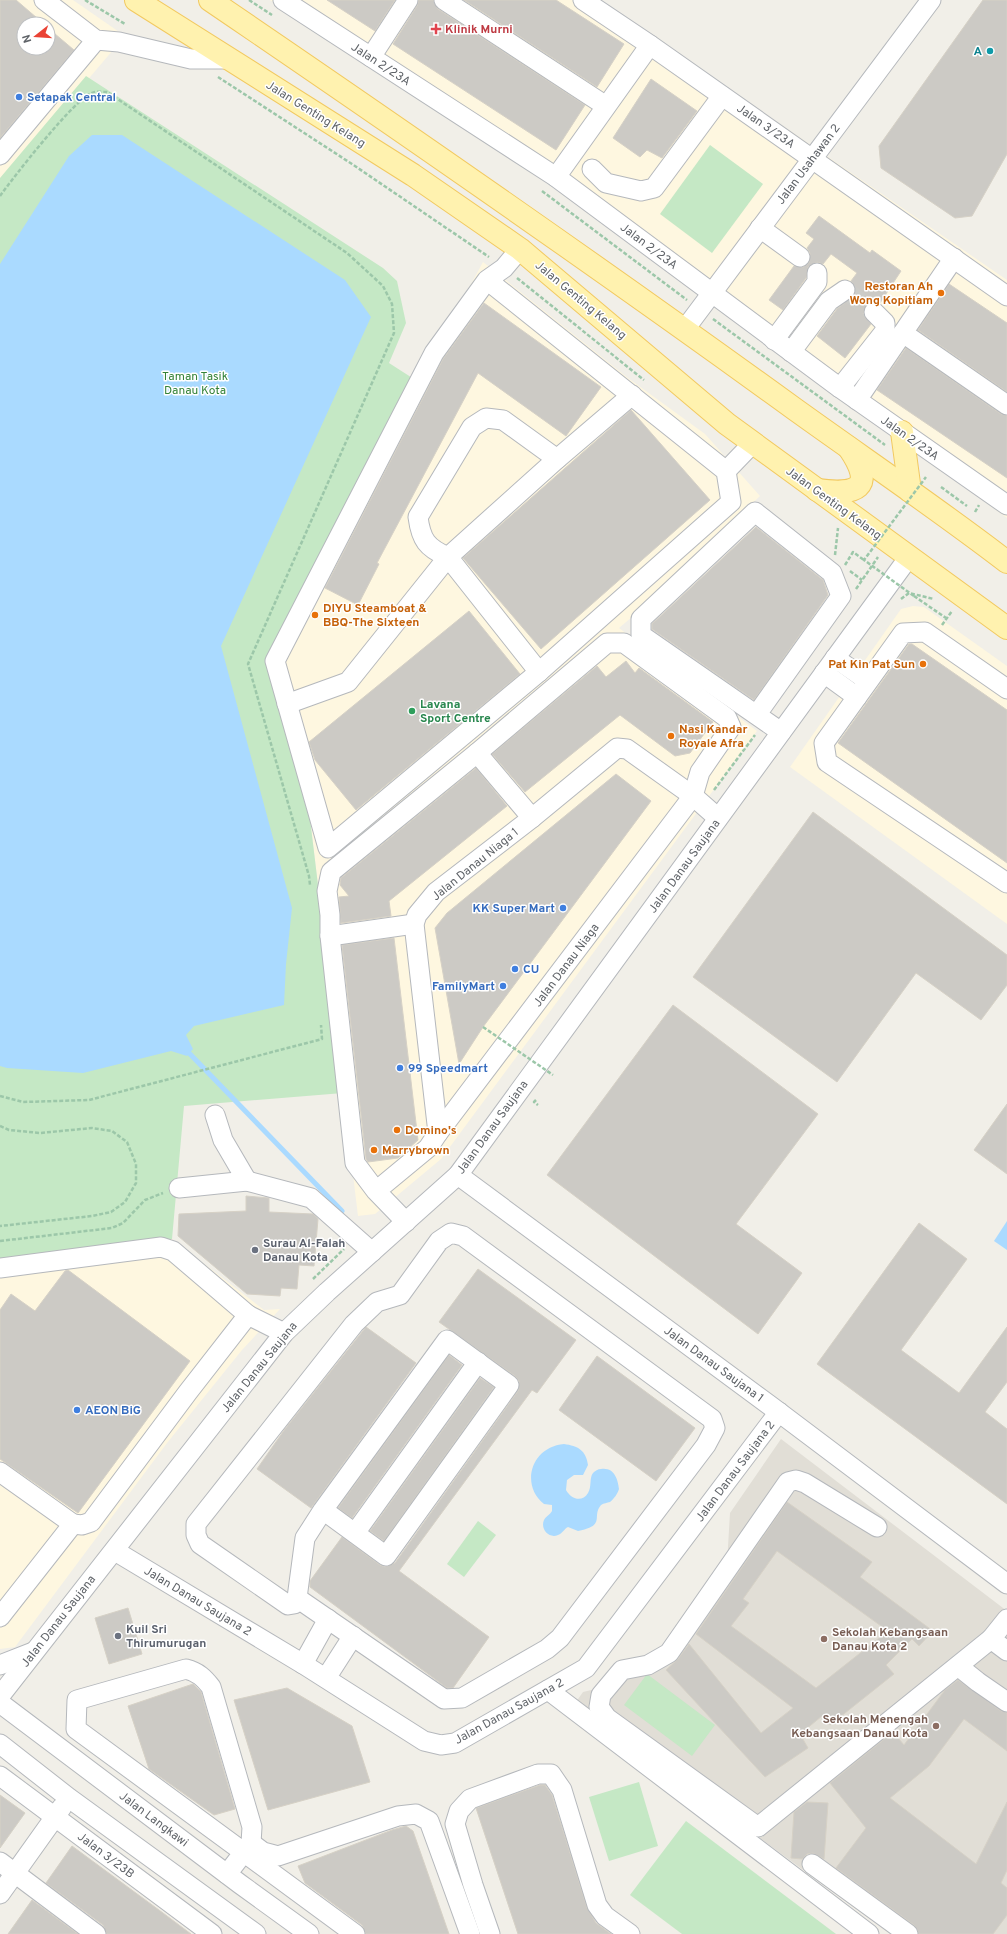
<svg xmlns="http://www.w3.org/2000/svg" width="1007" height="1934" font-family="Overpass,sans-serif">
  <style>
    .commercial { fill: #fef7e0; fill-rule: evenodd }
    .education { fill: #e1ded6 }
    .green { fill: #c5e8c5 }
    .water { fill: #aadaff }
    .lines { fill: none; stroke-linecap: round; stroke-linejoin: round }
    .stream { stroke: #aadaff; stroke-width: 5 }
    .building { fill: #cccac5; stroke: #d6d1c6; fill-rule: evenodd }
    .minor-tunnel { stroke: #ccccc8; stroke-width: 19; stroke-dasharray: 19 10; stroke-linecap: butt }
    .minor-casing { stroke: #b5b8bc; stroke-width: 21 }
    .major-casing { stroke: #f2c960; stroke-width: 24 }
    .path { stroke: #9cc7a9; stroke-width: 2.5; stroke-dasharray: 4 2; stroke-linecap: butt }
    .minor { stroke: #fff; stroke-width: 19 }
    .major { stroke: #fff2af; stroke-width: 22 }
    .path-bridge { stroke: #9cc7a9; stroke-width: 2.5; stroke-dasharray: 4 2; stroke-linecap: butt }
    .health-dot { fill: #e0444e; stroke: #fff; stroke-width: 1.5 }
    .culture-dot { fill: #0f9aa8; stroke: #fff; stroke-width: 1.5 }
    .shop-dot { fill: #3f7fe0; stroke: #fff; stroke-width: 1.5 }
    .food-dot { fill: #e8710a; stroke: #fff; stroke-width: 1.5 }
    .leisure-dot { fill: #2e9e5b; stroke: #fff; stroke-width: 1.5 }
    .worship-dot { fill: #6b7280; stroke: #fff; stroke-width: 1.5 }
    .education-dot { fill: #8d6e63; stroke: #fff; stroke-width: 1.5 }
    .labels { text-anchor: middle; stroke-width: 3; stroke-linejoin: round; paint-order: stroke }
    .health-label { font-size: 12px; font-weight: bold; fill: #be3a42; stroke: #fff; text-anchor: start }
    .culture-label { font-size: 12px; font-weight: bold; fill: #0d838f; stroke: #fff; text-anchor: end }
    .street-label { font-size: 12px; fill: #5f6368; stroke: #fff }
    .shop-label { font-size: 12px; font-weight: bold; fill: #366cbe; stroke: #fff; text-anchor: start }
    .food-label { font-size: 12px; font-weight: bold; fill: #c56008; stroke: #fff; text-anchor: start }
    .park-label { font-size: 12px; fill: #348238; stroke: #fff }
    .leisure-label { font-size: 12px; font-weight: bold; fill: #27864d; stroke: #fff; text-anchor: start }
    .worship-label { font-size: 12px; font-weight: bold; fill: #5b616d; stroke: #fff; text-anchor: start }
    .education-label { font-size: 12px; font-weight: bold; fill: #785e54; stroke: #fff; text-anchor: start }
  </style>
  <rect width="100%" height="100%" fill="#f1efe8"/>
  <g class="commercial">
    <path d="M0 0H73L125 36 0 183ZM24 24H48V48H24Z"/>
    <path d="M270 0H600L1007 280V518L552 184Z"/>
    <path d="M483 262 628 378 705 434 760 496 651 601 619 628 757 731 441 1159 375 1214 358 1216 305 777 266 662Z"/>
    <path d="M913 606 924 607 1007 666V924L790 767 901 609Z"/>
    <path d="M172 1239 264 1310 280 1309 242 1350 167 1443 15 1647 0 1649V1260Z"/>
  </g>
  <path class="education" d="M781 1439 1007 1611V1934H890L576 1702 583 1692 600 1688 621 1663 664 1650 727 1564 730 1513Z"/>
  <g class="green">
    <path d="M86 76 383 268 397 281 406 323 389 363 417 381 266 662 305 777 343 1093 184 1106 172 1239 0 1260V178Z"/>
    <path d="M710 145 763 184 712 253 660 214Z"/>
    <path d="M478 1521 496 1535 464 1577 447 1564Z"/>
    <path d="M647 1674 715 1725 692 1756 624 1705Z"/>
    <path d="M639 1782 658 1846 609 1861 589 1797Z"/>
    <path d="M686 1821 836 1934H682L630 1895Z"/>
  </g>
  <g class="water">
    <path d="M92 135H122L345 280 371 317 221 646 292 908 286 964 284 1005 194 1026 186 1035 193 1049 187 1056 171 1051 83 1073 7 1068 0 1066V264L69 156Z"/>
    <path d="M1007 1221V1250L994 1241Z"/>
    <path d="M564 1444C578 1446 586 1450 588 1465L583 1475H574L567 1480 566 1490C571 1499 582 1503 588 1493 592 1487 589 1478 593 1473 595 1471 598 1469 601 1469 614 1467 618 1479 619 1489 618 1493 614 1499 610 1502 607 1503 604 1503 601 1505 591 1517 607 1525 578 1531L568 1527C564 1529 563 1533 558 1535 549 1539 540 1529 544 1520 546 1516 550 1515 552 1511V1505L544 1504C520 1485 531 1447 564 1444Z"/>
  </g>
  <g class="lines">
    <path class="stream" d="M189 1053 342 1211"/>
  </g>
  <g class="building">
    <path d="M0 0H16L44 24H24V48H48V28L74 50 0 138Z"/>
    <path d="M327 0H395L375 31Z"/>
    <path d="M419 0H433L438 9 585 105 556 150 393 44 417 6Z"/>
    <path d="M464 0H556L624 44 597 87Z"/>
    <path d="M983 0H1007V154L972 216 955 218 881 168 879 146Z"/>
    <path d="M651 79 697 111 662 158 647 150 640 157 613 138Z"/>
    <path d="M819 216 870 253 872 250 901 271 880 303 872 301 866 305 863 314 871 324 845 358 817 336 837 309 855 295 856 289 851 281 857 273 831 254 823 264 817 262 808 267 806 278 783 310 769 300 794 266 804 267 809 263 810 253 807 248 814 239 806 233Z"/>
    <path d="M949 284 1007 323V392L918 330Z"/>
    <path d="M484 303 601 387 566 436 478 373 377 563 379 564 358 605 325 588 443 359Z"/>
    <path d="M906 348 1001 414 1007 416V478L877 390Z"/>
    <path d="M631 410 710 500 541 649 463 558Z"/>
    <path d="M756 527 823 580 828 595 754 700 652 629V624Z"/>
    <path d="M469 611 520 674 356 810 315 760 309 742Z"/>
    <path d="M909 644H912L1007 710V863L838 743Z"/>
    <path d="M626 661 635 673 639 668 713 722 690 753 675 756 620 715 525 792 492 754 597 666 606 677Z"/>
    <path d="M476 768 507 806 389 901 391 916 341 923 339 897 349 896 340 885 341 878Z"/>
    <path d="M616 774 651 801 483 1027 459 1064 435 928 447 913Z"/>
    <path d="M813 812 1007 955V985L981 1020 916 973 837 1082 693 977Z"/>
    <path d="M394 938 418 1140 398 1158 368 1162 366 1159 342 945Z"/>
    <path d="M673 1005 818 1114 736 1224 802 1273 758 1334 547 1175Z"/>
    <path d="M1007 1104V1174L974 1150Z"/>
    <path d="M246 1196 269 1198V1212L313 1214 318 1219 314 1266 299 1265 297 1289 281 1288 280 1296 247 1294 178 1236 179 1214 246 1211Z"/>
    <path d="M919 1223 967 1259 901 1350 959 1393 1007 1327V1382L985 1412 1007 1429V1504L817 1364Z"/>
    <path d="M478 1269 576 1340 537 1393 532 1390 399 1571 489 1637 453 1688H447L310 1587V1581L342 1537 380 1565 385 1567 395 1563 518 1391 519 1381 515 1376 439 1322Z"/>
    <path d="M68 1270 190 1361 78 1513 0 1459V1310L11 1294 35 1311 65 1271Z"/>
    <path d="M366 1327 416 1363 311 1508 257 1469 285 1429Z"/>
    <path d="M449 1355 462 1365 352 1518 338 1508Z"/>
    <path d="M597 1356 695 1428 656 1481 559 1410Z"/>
    <path d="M480 1378 494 1387 384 1541 370 1531Z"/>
    <path d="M787 1502 872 1562 860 1577 933 1631 919 1646 912 1639 886 1665 894 1674 830 1725 822 1716 800 1734 808 1748 765 1777 666 1670 678 1659 689 1644 761 1733 793 1708 696 1634ZM777 1551 888 1631 816 1688 731 1626 749 1603 743 1599Z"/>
    <path d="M128 1608 142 1654 109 1664 95 1618Z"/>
    <path d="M958 1680 1001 1711 1007 1713V1751L964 1719 929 1766 890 1798 976 1864 1007 1802V1870L1001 1883 1007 1888V1915L993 1934H919L914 1925 836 1868 866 1828 830 1783 893 1732 904 1745 945 1690Z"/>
    <path d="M193 1684 201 1692 235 1809 214 1815 149 1769 128 1706Z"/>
    <path d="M287 1688 352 1726 370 1782 268 1810 234 1700Z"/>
    <path d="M540 1785H545L552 1795 587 1908 596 1923 611 1934H518L476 1808Z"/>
    <path d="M0 1795 25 1813 0 1848Z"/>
    <path d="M807 1802 828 1803 824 1859 813 1853 807 1854 802 1859 791 1858 794 1812Z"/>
    <path d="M406 1826 413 1831 449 1934H366L362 1925 305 1883 298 1866 392 1830Z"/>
    <path d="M72 1846 163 1913 191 1934H107L103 1925 46 1883Z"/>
    <path d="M32 1900 78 1934H8Z"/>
  </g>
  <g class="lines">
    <path class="minor-tunnel" d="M845 290 874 312"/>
    <defs>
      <g id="minor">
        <path d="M44 0 96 40 119 42 191 59H228"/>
        <path d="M283 0 556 177 840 388 1007 505"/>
        <path d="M444 0 606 106"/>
        <path d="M583 0 650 45 1007 296"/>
        <path d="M371 57 408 0"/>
        <path d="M0 155 96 40"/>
        <path d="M592 169 606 183 641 191 654 188 722 96"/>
        <path d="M556 177 650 45"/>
        <path d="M760 228 800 257"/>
        <path d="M487 280 434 353 275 661 328 848 539 672 731 502 726 471 487 280 504 268 520 249"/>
        <path d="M685 329 931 0"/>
        <path d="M903 333 1007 405"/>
        <path d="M774 340 817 282V273"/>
        <path d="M791 352 829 301 845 290"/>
        <path d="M840 388 885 331V323L874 312"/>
        <path d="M857 400 954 258"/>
        <path d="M726 471 753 443"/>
        <path d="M835 658 868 681"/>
        <path d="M539 672 448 557 557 459 632 395"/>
        <path d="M824 673 857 697"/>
        <path d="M1007 689 925 632 903 633 824 743 827 762 1007 883"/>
        <path d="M287 704 348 682 448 557C427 548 421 540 418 517L472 427 486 418 503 420 557 459"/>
        <path d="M757 714 841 596 832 573 755 512 641 619V635L781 732"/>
        <path d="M477 753 532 818"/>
        <path d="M330 936 414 924"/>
        <path d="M215 1115 223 1140 247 1181"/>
        <path d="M438 1133 414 924 417 915 436 892 532 818 617 748 627 749 693 796 718 818"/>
        <path d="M458 1175 772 1407 1007 1584"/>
        <path d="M179 1188 247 1181 311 1198 372 1252"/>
        <path d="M376 1191 428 1148 438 1133 693 796 700 772 731 727 727 718 624 643H607L477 753 331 872 327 891 330 915V936L355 1163 376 1191 406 1222"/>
        <path d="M451 1233 463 1236 712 1419 715 1428 706 1445 560 1638 547 1649 462 1698 444 1699 297 1598 294 1604 288 1605 200 1544 196 1535V1524L354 1324 377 1302 400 1295 439 1241Z"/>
        <path d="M0 1268 161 1247 173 1251 248 1315"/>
        <path d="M0 1472 73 1524 0 1617"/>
        <path d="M73 1524 82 1525 91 1522 188 1392 248 1315 284 1333"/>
        <path d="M877 1527 805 1483 796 1480 788 1482 669 1653 648 1665 622 1670 601 1695 599 1707 607 1718 758 1827 991 1639"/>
        <path d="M355 1533 478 1362"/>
        <path d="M115 1551 303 1664 424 1741 441 1745 455 1743 586 1668 779 1412"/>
        <path d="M297 1598 305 1538 323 1510 447 1340 509 1385 386 1556 323 1510"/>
        <path d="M1007 1619 991 1639 1007 1651"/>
        <path d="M303 1664 328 1619"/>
        <path d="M0 1665 33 1652"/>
        <path d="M958 1666 978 1682 1007 1702"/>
        <path d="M326 1678 353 1636"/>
        <path d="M548 1690 869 1934"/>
        <path d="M0 1696 284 1333 327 1292 458 1175 909 557"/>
        <path d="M0 1703 240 1884 309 1934"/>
        <path d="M0 1744 69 1798 256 1934"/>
        <path d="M0 1776 212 1934"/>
        <path d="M251 1843 263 1852 278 1856 398 1816 416 1814 429 1821 470 1934"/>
        <path d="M0 1862 96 1934"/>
        <path d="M812 1864 908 1934"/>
        <path d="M227 1874 251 1843 252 1827 211 1687C204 1678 198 1672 186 1669L77 1700 76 1729 355 1934"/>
        <path d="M0 1894 62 1807"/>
        <path d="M490 1934 473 1885 455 1824 459 1811 470 1799 538 1774H551L562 1790 597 1905 605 1916 630 1934"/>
      </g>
      <g id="major">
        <path d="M136 0 413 175 520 249 727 424 1007 628"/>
        <path d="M210 0C407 134 603 270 796 410 867 461 938 509 1007 562"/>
        <path d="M902 432 910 491"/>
        <path d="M817 490C856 495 877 489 849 448"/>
      </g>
    </defs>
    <use href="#minor" class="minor-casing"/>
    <use href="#major" class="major-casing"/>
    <g class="path">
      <path d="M85 0 125 24"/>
      <path d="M249 0 272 15"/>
      <path d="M218 77 352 164 489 257"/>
      <path d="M542 191 687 300"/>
      <path d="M0 196C12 179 76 97 92 93 96 91 103 92 107 92L347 253 383 286 392 304 394 333 248 664 309 876 310 885"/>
      <path d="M517 278 644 380"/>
      <path d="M713 319 885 445"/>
      <path d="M941 487 967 506"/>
      <path d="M975 512 979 505"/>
      <path d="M835 555 838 528"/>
      <path d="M845 565 853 552 864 560"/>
      <path d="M850 571 862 580"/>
      <path d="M856 589 878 557"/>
      <path d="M914 596 946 618"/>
      <path d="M901 599 909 593 934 599"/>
      <path d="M942 625 952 611"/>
      <path d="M714 790 755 735"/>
      <path d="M0 1096 23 1102 89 1100 322 1039 321 1025"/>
      <path d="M536 1100 534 1102 538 1105"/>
      <path d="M0 1126 9 1130 40 1133 92 1128 112 1131 127 1142 136 1164V1183L125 1202 111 1212 92 1216 0 1226"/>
      <path d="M0 1241 112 1228 123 1223 145 1200 163 1193"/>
      <path d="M313 1279 344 1249"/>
    </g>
    <use href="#minor" class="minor"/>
    <use href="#major" class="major"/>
    <g class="path-bridge">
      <path d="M914 596 864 560 926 477"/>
      <path d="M483 1027 553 1075"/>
    </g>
  </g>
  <path class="health-dot" d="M434 23h4v4h4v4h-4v4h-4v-4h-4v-4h4z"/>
  <circle class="culture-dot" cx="990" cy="51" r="4"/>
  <g class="shop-dot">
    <circle cx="19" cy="97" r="4"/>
    <circle cx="563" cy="908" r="4"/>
    <circle cx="515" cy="969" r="4"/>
    <circle cx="503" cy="986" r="4"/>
    <circle cx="400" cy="1068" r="4"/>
    <circle cx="77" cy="1410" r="4"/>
  </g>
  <g class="food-dot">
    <circle cx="941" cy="293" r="4"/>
    <circle cx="315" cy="615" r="4"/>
    <circle cx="923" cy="664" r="4"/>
    <circle cx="671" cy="736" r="4"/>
    <circle cx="397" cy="1130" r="4"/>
    <circle cx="374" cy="1150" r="4"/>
  </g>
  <circle class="leisure-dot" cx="412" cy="711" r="4"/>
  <g class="worship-dot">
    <circle cx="255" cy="1250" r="4"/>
    <circle cx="118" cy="1636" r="4"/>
  </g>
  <g class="education-dot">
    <circle cx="824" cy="1639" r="4"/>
    <circle cx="936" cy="1726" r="4"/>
  </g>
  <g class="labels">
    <g class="health-label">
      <text x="445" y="33">Klinik Murni</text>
    </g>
    <g class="culture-label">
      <text x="982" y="55">A</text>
    </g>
    <g class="street-label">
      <text transform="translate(381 64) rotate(33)" y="4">Jalan 2/23A</text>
      <text transform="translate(316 114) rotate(32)" y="4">Jalan Genting Kelang</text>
      <text transform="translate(766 126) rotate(35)" y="4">Jalan 3/23A</text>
      <text transform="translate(808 164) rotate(-53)" y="4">Jalan Usahawan 2</text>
      <text transform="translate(649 246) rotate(37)" y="4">Jalan 2/23A</text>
      <text transform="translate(581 300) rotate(40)" y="4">Jalan Genting Kelang</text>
      <text transform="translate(910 438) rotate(35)" y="4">Jalan 2/23A</text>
      <text transform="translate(834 503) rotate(36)" y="4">Jalan Genting Kelang</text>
      <text transform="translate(475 864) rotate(-39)" y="4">Jalan Danau Niaga 1</text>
      <text transform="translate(684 866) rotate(-54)" y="4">Jalan Danau Saujana</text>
      <text transform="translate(566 965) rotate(-53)" y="4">Jalan Danau Niaga</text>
      <text transform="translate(492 1127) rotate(-54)" y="4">Jalan Danau Saujana</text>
      <text transform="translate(714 1364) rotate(36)" y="4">Jalan Danau Saujana 1</text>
      <text transform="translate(259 1367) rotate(-51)" y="4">Jalan Danau Saujana</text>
      <text transform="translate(735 1471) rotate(-53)" y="4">Jalan Danau Saujana 2</text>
      <text transform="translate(198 1601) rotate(31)" y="4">Jalan Danau Saujana 2</text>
      <text transform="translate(58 1621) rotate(-52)" y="4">Jalan Danau Saujana</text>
      <text transform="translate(509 1711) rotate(-29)" y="4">Jalan Danau Saujana 2</text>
      <text transform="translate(154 1819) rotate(37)" y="4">Jalan Langkawi</text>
      <text transform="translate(106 1855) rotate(37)" y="4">Jalan 3/23B</text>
    </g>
    <g class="shop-label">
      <text x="27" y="101">Setapak Central</text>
      <text x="555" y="912" text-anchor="end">KK Super Mart</text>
      <text x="523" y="973">CU</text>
      <text x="495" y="990" text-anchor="end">FamilyMart</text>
      <text x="408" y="1072">99 Speedmart</text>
      <text x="85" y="1414">AEON BiG</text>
    </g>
    <g class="food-label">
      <text x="933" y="290" text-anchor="end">Restoran Ah<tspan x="933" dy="14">Wong Kopitiam</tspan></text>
      <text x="323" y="612">DIYU Steamboat &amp;<tspan x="323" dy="14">BBQ-The Sixteen</tspan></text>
      <text x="915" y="668" text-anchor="end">Pat Kin Pat Sun</text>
      <text x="679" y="733">Nasi Kandar<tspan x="679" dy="14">Royale Afra</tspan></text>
      <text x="405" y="1134">Domino's</text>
      <text x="382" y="1154">Marrybrown</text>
    </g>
    <g class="park-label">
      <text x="195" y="380">Taman Tasik<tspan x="195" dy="14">Danau Kota</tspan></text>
    </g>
    <g class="leisure-label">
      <text x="420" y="708">Lavana<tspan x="420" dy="14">Sport Centre</tspan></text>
    </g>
    <g class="worship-label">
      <text x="263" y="1247">Surau Al-Falah<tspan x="263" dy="14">Danau Kota</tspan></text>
      <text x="126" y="1633">Kuil Sri<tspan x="126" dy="14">Thirumurugan</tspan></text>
    </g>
    <g class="education-label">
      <text x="832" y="1636">Sekolah Kebangsaan<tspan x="832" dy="14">Danau Kota 2</tspan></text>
      <text x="928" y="1723" text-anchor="end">Sekolah Menengah<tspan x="928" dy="14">Kebangsaan Danau Kota</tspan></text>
    </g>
  </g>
  <g transform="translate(36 36) rotate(253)"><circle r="19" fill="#ffffff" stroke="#bfc1c3"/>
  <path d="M0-3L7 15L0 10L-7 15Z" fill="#ea4335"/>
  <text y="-6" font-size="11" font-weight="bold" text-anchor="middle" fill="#5f6368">N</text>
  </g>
</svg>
